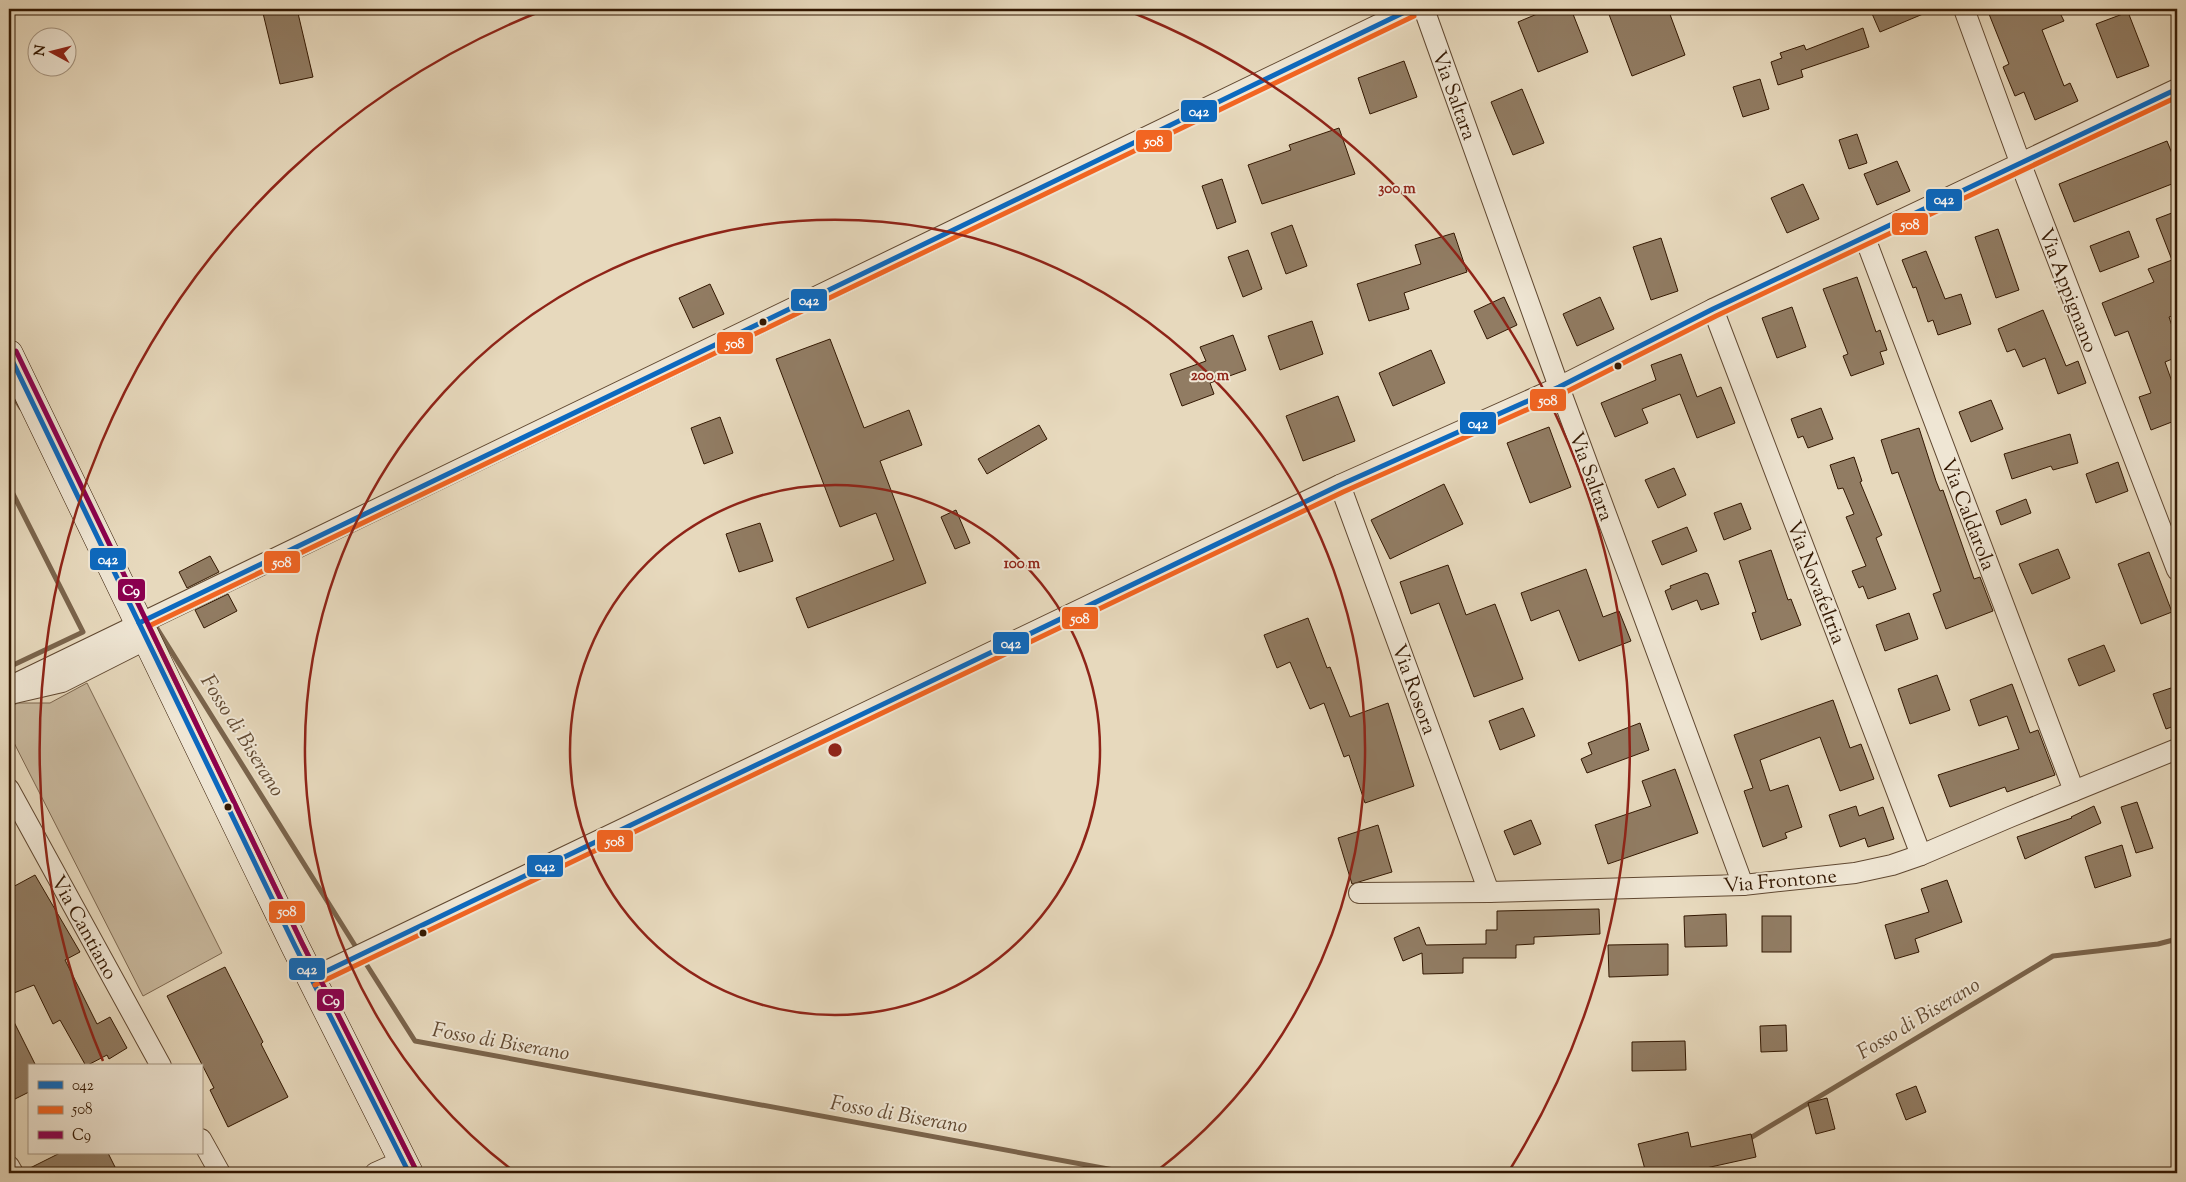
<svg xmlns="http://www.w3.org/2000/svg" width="2186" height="1182" font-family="'Sorts Mill Goudy',serif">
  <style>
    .green { fill: #c8b89d; stroke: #7e6850 }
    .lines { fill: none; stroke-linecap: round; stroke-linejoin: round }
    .stream { stroke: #7a644c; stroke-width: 5 }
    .building { fill: #917c63; stroke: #331802 }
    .street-casing { stroke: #604831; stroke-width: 22 }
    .secondary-casing { stroke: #331802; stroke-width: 29 }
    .street { stroke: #efe6d4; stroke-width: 20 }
    .secondary { stroke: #efe6d4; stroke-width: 28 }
    .bus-1-casing { stroke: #efe6d4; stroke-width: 9 }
    .bus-2-casing { stroke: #efe6d4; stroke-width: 9 }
    .bus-3-casing { stroke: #efe6d4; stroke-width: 9 }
    .bus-1 { stroke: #0c69bf; stroke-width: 5 }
    .bus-2 { stroke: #f26522; stroke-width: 5 }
    .bus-3 { stroke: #8b004f; stroke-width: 5 }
    .ring { fill: none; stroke: #8f2418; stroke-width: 2.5 }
    .bus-dot { fill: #331802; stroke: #efe6d4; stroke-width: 2 }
    .labels { text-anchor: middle; stroke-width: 4; stroke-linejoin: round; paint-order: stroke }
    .street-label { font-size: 20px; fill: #331802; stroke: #efe6d4 }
    .water-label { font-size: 21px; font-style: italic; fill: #634b33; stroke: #efe6d4 }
    .centre { fill: #8f2418; stroke: #efe6d4; stroke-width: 2.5 }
    .ring-label { font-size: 15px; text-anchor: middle; font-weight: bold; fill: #8f2418; stroke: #efe6d4; stroke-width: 4; stroke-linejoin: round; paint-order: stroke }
    .line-badge { stroke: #efe6d4; stroke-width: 2 }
    .badge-label { font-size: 14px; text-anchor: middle; font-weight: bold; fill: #fff }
  </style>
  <rect width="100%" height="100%" fill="#e7d9bd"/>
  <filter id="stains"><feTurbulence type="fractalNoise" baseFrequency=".004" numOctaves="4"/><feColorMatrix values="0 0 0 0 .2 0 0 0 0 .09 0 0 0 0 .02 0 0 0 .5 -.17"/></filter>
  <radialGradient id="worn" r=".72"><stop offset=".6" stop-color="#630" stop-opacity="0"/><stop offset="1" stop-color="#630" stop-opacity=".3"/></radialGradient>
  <path class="green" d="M87 683 222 953 143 996 9 733V707L18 703H50Z"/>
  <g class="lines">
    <g class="stream">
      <path d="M9 389 21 408"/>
      <path d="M9 486 83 632 9 667"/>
      <path d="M153 622 359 952"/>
      <path d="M363 959 415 1041 1130 1173"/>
      <path d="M1747 1140 2053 956 2158 944 2177 939"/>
    </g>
  </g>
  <g class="building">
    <path d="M262 9H297L313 77 280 84Z"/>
    <path d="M1549 9H1571L1588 52 1538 72 1518 22Z"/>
    <path d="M1607 9H1668L1685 55 1632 76Z"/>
    <path d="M1870 9H1935L1880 32Z"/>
    <path d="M1987 9H2058L2064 21 2042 30 2064 86 2070 83 2078 101 2035 120 2024 92 2015 96 2003 67 2009 64Z"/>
    <path d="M2128 12 2149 66 2117 78 2096 24Z"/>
    <path d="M1863 28 1869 47 1801 70 1803 77 1778 85 1771 62 1782 58 1780 53 1804 45 1806 50Z"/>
    <path d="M1404 61 1417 97 1370 114 1358 78Z"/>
    <path d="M1760 79 1769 109 1743 117 1733 87Z"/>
    <path d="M1522 89 1544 143 1513 155 1491 102Z"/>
    <path d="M1339 128 1355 174 1262 204 1248 165 1291 150 1289 145Z"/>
    <path d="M1857 134 1867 163 1849 169 1839 140Z"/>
    <path d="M2167 141 2177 166V182L2074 222 2059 184Z"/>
    <path d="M1897 161 1910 191 1877 205 1864 174Z"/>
    <path d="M1222 179 1236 222 1217 229 1202 186Z"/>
    <path d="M1803 184 1819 219 1787 233 1771 198Z"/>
    <path d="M2177 211V314L2169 317 2177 341V357L2165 362 2177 396V420L2151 430 2139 397 2151 393 2128 331 2115 336 2102 303 2154 282 2148 269 2172 260 2156 219Z"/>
    <path d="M1292 225 1307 266 1286 274 1271 233Z"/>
    <path d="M1998 229 2019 290 1996 298 1975 237Z"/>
    <path d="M2129 231 2139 257 2100 272 2090 246Z"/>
    <path d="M1454 233 1467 272 1404 293 1409 309 1369 321 1357 284 1421 264 1415 245Z"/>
    <path d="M1661 238 1678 291 1651 300 1633 247Z"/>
    <path d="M1248 250 1262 289 1243 297 1228 257Z"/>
    <path d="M1926 251 1945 299 1961 294 1971 324 1938 335 1933 320 1928 322 1916 287 1913 288 1902 260Z"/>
    <path d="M1857 277 1876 332 1880 330 1887 350 1880 352 1884 364 1851 376 1843 356 1848 354 1823 289Z"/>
    <path d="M710 284 724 314 693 328 679 298Z"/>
    <path d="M1504 297 1517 325 1487 339 1474 311Z"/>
    <path d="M1600 297 1614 329 1577 346 1563 314Z"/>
    <path d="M1792 307 1806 347 1777 358 1762 318Z"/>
    <path d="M2043 310 2066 366 2078 361 2086 383 2058 394 2045 358 2023 367 2015 349 2007 352 1998 329Z"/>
    <path d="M1312 321 1323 354 1280 370 1268 336Z"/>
    <path d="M1233 335 1246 370 1210 383 1214 394 1182 406 1170 374 1206 361 1200 347Z"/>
    <path d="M830 339 864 428 909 410 922 445 880 461 926 583 808 628 796 598 894 560 876 513 840 527 776 359Z"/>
    <path d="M1431 350 1445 383 1393 406 1379 373Z"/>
    <path d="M1681 354 1697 397 1721 387 1735 423 1697 438 1680 394 1642 409 1648 423 1615 437 1601 403 1656 380 1651 365Z"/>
    <path d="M1338 396 1355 441 1303 461 1286 416Z"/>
    <path d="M1991 400 2003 429 1971 442 1959 412Z"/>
    <path d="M1821 408 1833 439 1808 448 1803 436 1798 438 1791 419Z"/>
    <path d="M720 417 733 453 704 464 691 428Z"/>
    <path d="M1039 425 1047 439 987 474 978 459Z"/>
    <path d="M1549 427 1571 487 1530 503 1507 443Z"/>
    <path d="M1919 428 1936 481 1940 491 1943 490 1974 579 1980 577 1993 611 1946 629 1933 594 1941 591 1898 472 1892 474 1881 440Z"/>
    <path d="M2070 434 2078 463 2053 470 2051 466 2012 479 2004 454Z"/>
    <path d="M1854 457 1862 481 1860 482 1882 535 1876 538 1896 589 1868 599 1863 586 1859 588 1852 571 1866 566 1846 517 1854 514 1843 488 1838 489 1830 465Z"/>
    <path d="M2118 462 2128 491 2096 503 2086 474Z"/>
    <path d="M1674 468 1686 495 1658 508 1645 480Z"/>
    <path d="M1444 484 1463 524 1390 559 1371 520Z"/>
    <path d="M2026 499 2031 513 2001 525 1996 511Z"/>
    <path d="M1741 503 1751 529 1724 540 1714 513Z"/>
    <path d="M956 510 970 543 955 549 941 517Z"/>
    <path d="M760 523 773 561 739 572 726 534Z"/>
    <path d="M1687 527 1697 551 1662 565 1652 541Z"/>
    <path d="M2058 549 2070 578 2032 594 2019 564Z"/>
    <path d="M1771 550 1788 600 1791 599 1801 625 1761 640 1752 613 1756 612 1739 561Z"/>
    <path d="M2149 552 2172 612 2141 624 2118 564Z"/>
    <path d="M210 556 219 572 187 588 179 572Z"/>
    <path d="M1448 565 1466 615 1495 604 1523 679 1474 697 1439 603 1411 614 1400 582Z"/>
    <path d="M1586 569 1603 617 1619 611 1631 641 1579 661 1559 610 1531 621 1521 593Z"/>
    <path d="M1705 573 1708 574 1719 604 1701 610 1697 600 1672 610 1665 591 1671 588 1670 586Z"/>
    <path d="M228 594 237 611 204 628 195 610Z"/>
    <path d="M1909 613 1918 639 1885 651 1876 625Z"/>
    <path d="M1308 618 1327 668 1330 667 1350 717 1388 703 1414 786 1365 803 1349 755 1344 757 1324 703 1310 709 1290 662 1277 668 1264 635Z"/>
    <path d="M2104 645 2115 671 2079 686 2068 659Z"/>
    <path d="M1937 675 1950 710 1910 724 1898 689Z"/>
    <path d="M2012 684 2030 733 2038 730 2055 775 2007 792 2005 787 1950 807 1938 775 2019 749 2007 716 1979 726 1970 700Z"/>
    <path d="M2177 686V725L2166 729 2153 694Z"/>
    <path d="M1833 700 1850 748 1861 744 1874 779 1840 791 1820 737 1760 760 1770 791 1788 785 1802 827 1785 833 1787 838 1763 847 1744 791 1753 788 1734 735Z"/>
    <path d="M1523 708 1535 736 1500 750 1489 721Z"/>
    <path d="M1640 723 1649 750 1587 773 1581 759 1592 754 1588 743Z"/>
    <path d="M1675 769 1698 833 1608 864 1595 825 1651 806 1642 781Z"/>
    <path d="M2137 802 2153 848 2136 853 2121 807Z"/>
    <path d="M1856 806 1859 816 1883 807 1894 839 1868 847 1865 838 1840 847 1829 815Z"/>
    <path d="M2094 806 2101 823 2025 859 2017 837 2072 818 2071 817Z"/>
    <path d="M1531 820 1541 844 1514 855 1504 831Z"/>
    <path d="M1378 825 1392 872 1352 884 1338 838Z"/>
    <path d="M2122 845 2131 876 2095 888 2085 857Z"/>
    <path d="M35 875 80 952 65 960 97 1024 110 1017 127 1048 109 1059 107 1055 86 1066 60 1020 53 1024 34 985 9 995V938L14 936 9 925V889Z"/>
    <path d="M1947 880 1962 922 1915 939 1919 952 1895 959 1885 925 1929 912 1921 889Z"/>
    <path d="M1599 909 1600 934 1534 937V944L1516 945V958H1463V973L1423 974 1422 953 1403 961 1394 938 1419 927 1426 945 1486 944V930H1497V911Z"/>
    <path d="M1726 914 1727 946 1685 947 1684 916Z"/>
    <rect x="1762" y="916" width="29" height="36"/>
    <path d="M1668 944V975L1609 977 1608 945Z"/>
    <path d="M225 967 263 1042 261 1044 288 1097 228 1127 210 1090 214 1088 167 996Z"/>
    <path d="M9 1012 36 1066H29V1092L9 1102Z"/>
    <path d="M1786 1025 1787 1051 1761 1052 1760 1026Z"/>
    <path d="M1685 1041 1686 1070 1632 1071V1042Z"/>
    <path d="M1916 1086 1926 1112 1906 1120 1896 1094Z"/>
    <path d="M1827 1098 1835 1129 1816 1134 1808 1103Z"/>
    <path d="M1688 1132 1691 1147 1751 1134 1756 1157 1697 1170 1698 1173H1646L1638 1144Z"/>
    <path d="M60 1153H108L118 1173H25L24 1171Z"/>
  </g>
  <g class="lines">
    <defs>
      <g id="street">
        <path d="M1424 9 1559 387 1743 885"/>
        <path d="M1964 9 2020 162 2177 570"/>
        <path d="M1865 238 2074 791"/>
        <path d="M1713 309 1921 855"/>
        <path d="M1340 485 1489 892"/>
        <path d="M9 687 1411 9"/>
        <path d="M10 694 62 682 147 639"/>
        <path d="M9 789 161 1066"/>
        <path d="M1359 893 1489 892 1743 885 1855 873 1892 865 1921 855 2010 817 2177 749"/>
        <path d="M312 978 1340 485 1559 387 1713 309 2177 89"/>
        <path d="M201 1139 220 1173"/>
        <path d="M9 1166 13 1173"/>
        <path d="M375 1173 402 1161"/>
      </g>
      <path id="secondary" d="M9 354 295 946 409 1173"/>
    </defs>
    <use href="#street" class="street-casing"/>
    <use href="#secondary" class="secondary-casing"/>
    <use href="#street" class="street"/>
    <use href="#secondary" class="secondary"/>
    <defs>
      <g id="bus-1">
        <path d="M9 354 295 946 409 1173"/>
        <path d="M139 623 1411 9"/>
        <path d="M312 978 1340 485 1559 387 1713 309 2177 89"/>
      </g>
      <g id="bus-2">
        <path d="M315 985 1343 492 1562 394 1716 316 2177 97"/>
        <path d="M416 1170 302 943 149 626 1414 16"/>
      </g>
      <path id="bus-3" d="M16 351 302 943 416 1170"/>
    </defs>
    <use href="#bus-1" class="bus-1-casing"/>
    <use href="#bus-2" class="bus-2-casing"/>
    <use href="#bus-3" class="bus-3-casing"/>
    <use href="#bus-1" class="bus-1"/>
    <use href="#bus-2" class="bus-2"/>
    <use href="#bus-3" class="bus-3"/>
  </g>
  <g class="ring">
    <circle cx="835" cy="750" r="265"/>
    <path d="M512 1170A530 530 0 1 1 1158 1170"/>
    <path d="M103 1061A795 795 0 0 1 544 10M1126 10A795 795 0 0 1 1509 1171"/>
  </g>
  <g class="bus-dot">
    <circle cx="763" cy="322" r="4.5"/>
    <circle cx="1618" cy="366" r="4.5"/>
    <circle cx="228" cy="807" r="4.5"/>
    <circle cx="423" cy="933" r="4.5"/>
  </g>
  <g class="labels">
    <g class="street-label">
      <text transform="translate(1455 95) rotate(70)" y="7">Via Saltara</text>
      <text transform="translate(2069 290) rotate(69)" y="7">Via Appignano</text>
      <text transform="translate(1592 476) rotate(70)" y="7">Via Saltara</text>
      <text transform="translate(1969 514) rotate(69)" y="7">Via Caldarola</text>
      <text transform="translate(1817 582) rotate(69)" y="7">Via Novafeltria</text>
      <text transform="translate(1415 689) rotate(70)" y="7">Via Rosora</text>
      <text transform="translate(1780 880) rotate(-5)" y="7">Via Frontone</text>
      <text transform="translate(85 927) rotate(61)" y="7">Via Cantiano</text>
    </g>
    <g class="water-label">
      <text transform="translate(243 735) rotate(58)" y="7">Fosso di Biserano</text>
      <text transform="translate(1918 1018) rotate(-31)" y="7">Fosso di Biserano</text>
      <text transform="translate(501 1041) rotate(10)" y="7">Fosso di Biserano</text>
      <text transform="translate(899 1114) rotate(10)" y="7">Fosso di Biserano</text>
    </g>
  </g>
  <circle cx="835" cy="750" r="8" class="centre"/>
  <g class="ring-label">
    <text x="1397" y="193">300 m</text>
    <text x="1210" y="380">200 m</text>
    <text x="1022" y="568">100 m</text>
  </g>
  <g class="line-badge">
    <rect x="1180" y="99" width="38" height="24" rx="5" fill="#0c69bf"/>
    <rect x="1135" y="129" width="38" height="24" rx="5" fill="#f26522"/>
    <rect x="1925" y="188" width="38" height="24" rx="5" fill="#0c69bf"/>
    <rect x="1891" y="212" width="38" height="24" rx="5" fill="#f26522"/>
    <rect x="790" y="288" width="38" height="24" rx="5" fill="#0c69bf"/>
    <rect x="716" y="331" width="38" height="24" rx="5" fill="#f26522"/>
    <rect x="1529" y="388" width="38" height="24" rx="5" fill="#f26522"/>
    <rect x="1459" y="411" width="38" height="24" rx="5" fill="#0c69bf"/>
    <rect x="89" y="547" width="38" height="24" rx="5" fill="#0c69bf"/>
    <rect x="263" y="550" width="38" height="24" rx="5" fill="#f26522"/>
    <rect x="117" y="578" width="29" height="24" rx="5" fill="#8b004f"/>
    <rect x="1061" y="606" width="38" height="24" rx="5" fill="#f26522"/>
    <rect x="992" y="631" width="38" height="24" rx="5" fill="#0c69bf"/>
    <rect x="596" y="829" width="38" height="24" rx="5" fill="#f26522"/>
    <rect x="526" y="854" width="38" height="24" rx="5" fill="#0c69bf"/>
    <rect x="268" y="900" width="38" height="24" rx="5" fill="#f26522"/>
    <rect x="288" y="957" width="38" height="24" rx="5" fill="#0c69bf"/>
    <rect x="316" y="988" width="29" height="24" rx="5" fill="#8b004f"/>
  </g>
  <g class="badge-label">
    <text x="1199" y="116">042</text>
    <text x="1154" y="146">508</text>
    <text x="1944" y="204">042</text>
    <text x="1910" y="229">508</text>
    <text x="809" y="305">042</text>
    <text x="735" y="348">508</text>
    <text x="1548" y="405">508</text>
    <text x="1478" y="428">042</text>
    <text x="108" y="564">042</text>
    <text x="282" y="567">508</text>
    <text x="131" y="595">C9</text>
    <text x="1080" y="623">508</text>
    <text x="1011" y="648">042</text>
    <text x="615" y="846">508</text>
    <text x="545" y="871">042</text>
    <text x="287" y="916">508</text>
    <text x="307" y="974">042</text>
    <text x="331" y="1005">C9</text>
  </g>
  <rect width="2186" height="1182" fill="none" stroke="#e7d9bd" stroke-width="30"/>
  <rect x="10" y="10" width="2166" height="1162" fill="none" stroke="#331802" stroke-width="2.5"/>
  <rect x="15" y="15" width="2156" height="1152" fill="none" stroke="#331802"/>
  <rect x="28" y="1064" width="175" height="90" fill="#efe6d4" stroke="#a49480"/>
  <rect x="38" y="1081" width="25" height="8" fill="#0c69bf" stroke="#a49480"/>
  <text x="72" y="1090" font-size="15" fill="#331802">042</text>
  <rect x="38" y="1106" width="25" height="8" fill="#f26522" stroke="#a49480"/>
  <text x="72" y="1114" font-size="15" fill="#331802">508</text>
  <rect x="38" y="1131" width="25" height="8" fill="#8b004f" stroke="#a49480"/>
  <text x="72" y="1140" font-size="15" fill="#331802">C9</text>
  <g transform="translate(52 52) rotate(277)"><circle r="24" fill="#efe6d4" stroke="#a49480"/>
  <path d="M0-4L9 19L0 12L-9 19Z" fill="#8f2418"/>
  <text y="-8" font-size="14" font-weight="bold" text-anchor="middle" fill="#331802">N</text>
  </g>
  <rect width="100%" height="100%" filter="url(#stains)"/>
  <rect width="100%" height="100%" fill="url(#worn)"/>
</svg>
